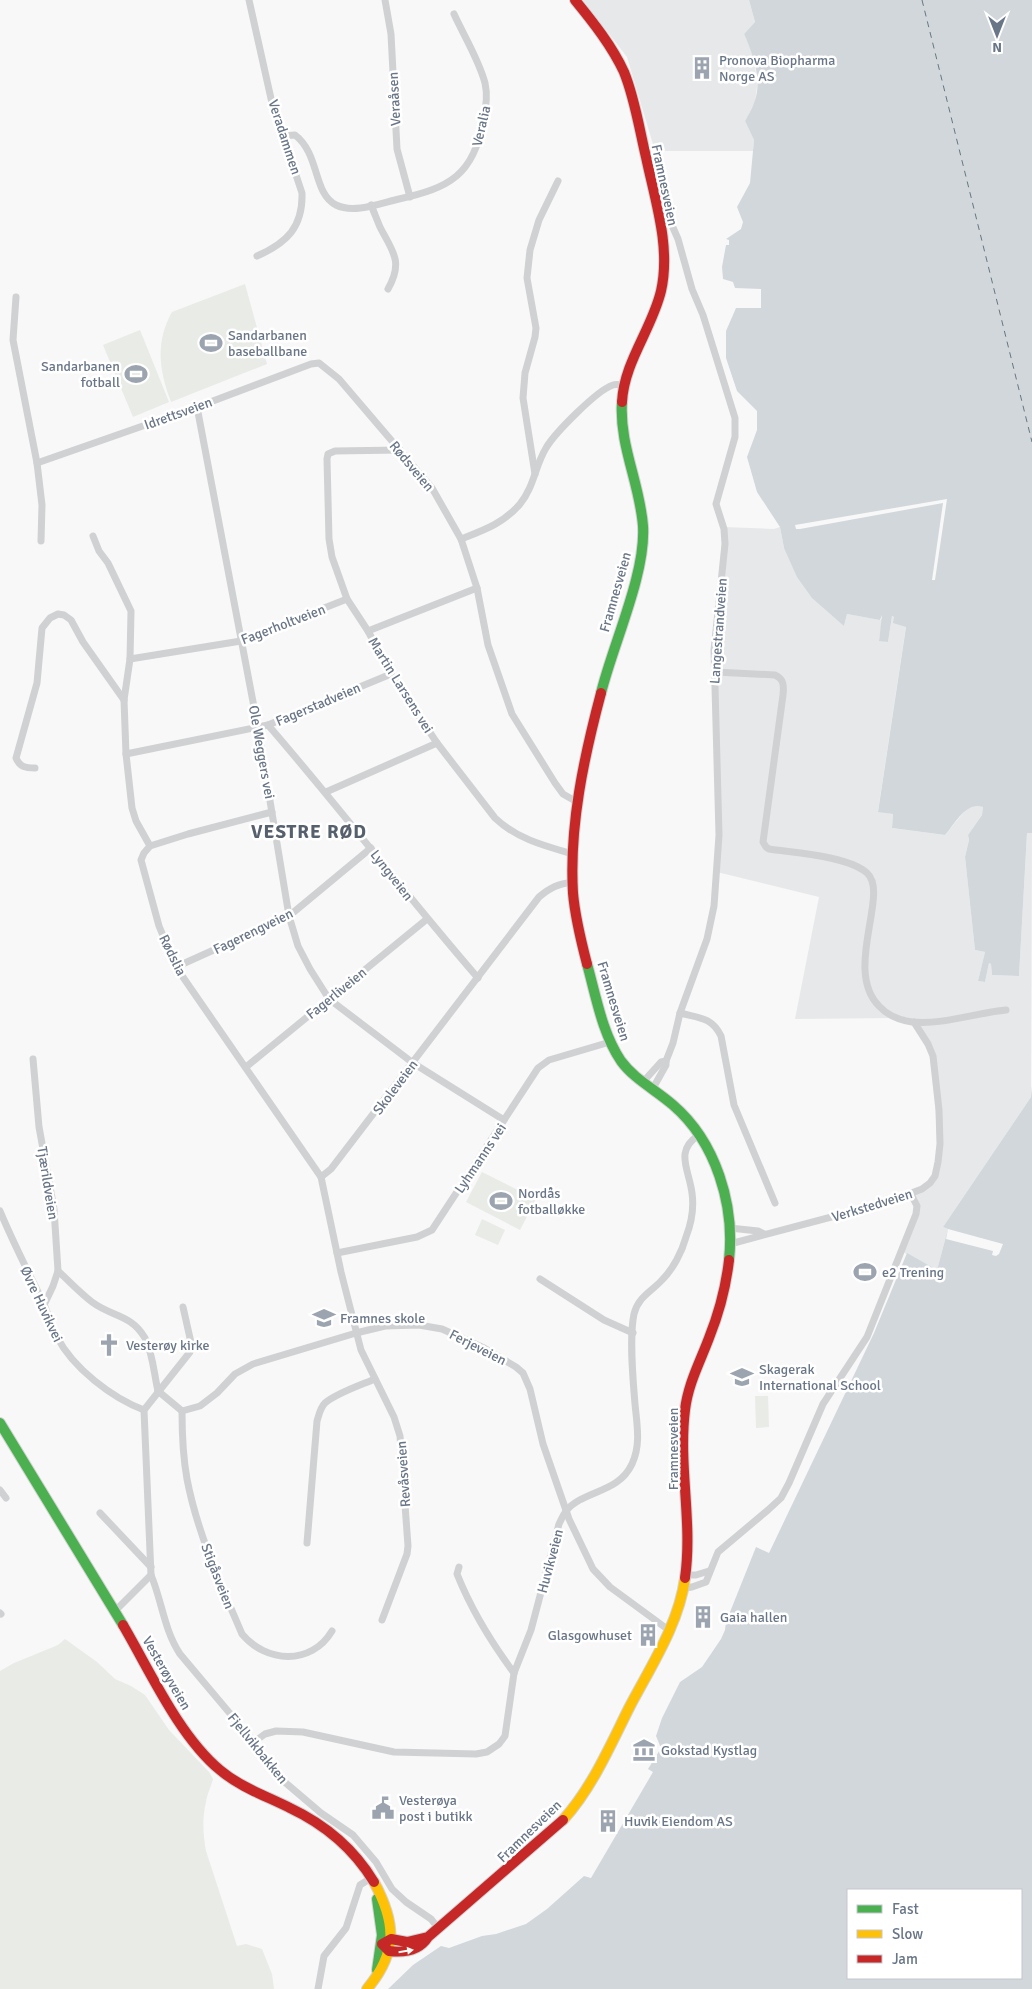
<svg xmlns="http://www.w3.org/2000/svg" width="1032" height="1989" font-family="Signika,sans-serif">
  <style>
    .built { fill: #e7e8e9 }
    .green { fill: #e8ebe6 }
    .water { fill: #d2d7db; fill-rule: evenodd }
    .pier { fill: #f8f8f8 }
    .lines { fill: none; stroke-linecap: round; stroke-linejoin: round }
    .ferry { stroke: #657782; stroke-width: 1; stroke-dasharray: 6 5; stroke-linecap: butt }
    .fast-casing { stroke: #d4d4d6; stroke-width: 12 }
    .slow-casing { stroke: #d4d4d6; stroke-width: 12 }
    .jam-casing { stroke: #d4d4d6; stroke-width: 12 }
    .street { stroke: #d0d1d3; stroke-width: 7 }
    .fast { stroke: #4caf50; stroke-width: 10 }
    .slow { stroke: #ffc107; stroke-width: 10 }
    .jam { stroke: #c62828; stroke-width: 10 }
    .oneway { fill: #f6fbf6 }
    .labels { text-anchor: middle; stroke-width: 5; stroke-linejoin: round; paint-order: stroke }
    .poi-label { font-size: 14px; fill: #697687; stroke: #fff; text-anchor: start }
    .street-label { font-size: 14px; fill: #697687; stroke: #fff }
    .district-label { font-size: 19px; font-weight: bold; letter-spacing: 1px; fill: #57606d; stroke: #fff }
  </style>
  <rect width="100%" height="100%" fill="#f8f8f8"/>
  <g class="built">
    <path d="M583 0H749L755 22 744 34 754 56 757 86 755 102 745 121 754 140 753 151H655L627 57Z"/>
    <path d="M723 527 774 529 780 527 784 548 844 626 847 614 881 620 883 615 879 640 888 642 892 616 906 626 878 811 893 814 892 828 945 835 968 807 978 805 983 807 982 815 968 835 969 840 965 857 975 950 985 952 978 981 985 982 989 963 991 964 992 975 1019 976 1027 833H1032L1031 1097 943 1227 948 1229 937 1270 901 1251 916 1214 911 1194 930 1183 938 1162 933 1056 914 1022 895 1018 795 1019 819 897 717 872 714 650Z"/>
  </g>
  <g class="green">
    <path d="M245 284 267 364 171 402C159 371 155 342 172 312Z"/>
    <path d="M140 330 169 402 133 417 103 345Z"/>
    <path d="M482 1172 536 1199 520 1230 466 1202Z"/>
    <path d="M482 1219 505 1230 498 1245 475 1235Z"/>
    <path d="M755 1396H768L769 1427 756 1428Z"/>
    <path d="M65 1639 97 1662 115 1679 131 1686 145 1695 169 1730 209 1772 213 1779C211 1787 207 1794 206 1802 202 1818 203 1835 206 1851L237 1946 246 1944 262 1949 272 1974 274 1989H0V1671L14 1663 58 1645Z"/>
  </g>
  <g class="water">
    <path d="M749 0H1032V833H1027L1019 976 992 975 991 964 989 963 985 982 978 981 985 952 975 950 965 857 969 840 968 835 982 815 983 807C966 801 955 824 945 835L892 828 893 814 878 812 906 627 893 623 894 617 892 616 888 642 879 641 882 615 880 620 847 614 844 626 812 598 797 577 784 548 780 527 757 492 747 457 757 430V411L737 391 726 358V331L736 308H761V289L735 288 733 282 723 279 722 267 726 245H729V240L726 239 741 229 743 222 737 207 750 183 754 140 745 121C748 115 752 109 754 103 763 81 753 54 744 34L755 22Z"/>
    <path d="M1032 1086V1989H388L413 1965 441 1946 449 1948 482 1936 496 1934 526 1924 547 1909 584 1876 591 1878 653 1772 648 1769 661 1748 656 1736 662 1718 680 1682 702 1667 721 1639 725 1630 726 1622 756 1547 769 1553 874 1333 907 1253 937 1270 948 1229 943 1227 1031 1097ZM848 1890H1021V1978H848Z"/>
  </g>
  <g class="pier">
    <path d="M947 499 935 580H932L943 503 800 529H796L795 525Z"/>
    <path d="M948 1229 1003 1244 999 1254 996 1256 992 1255 993 1251 946 1239Z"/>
  </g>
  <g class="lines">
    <path class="ferry" d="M922 0 1032 442"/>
    <defs>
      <g id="fast">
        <path d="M601 693C613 644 646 574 643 526 640 484 619 445 622 402"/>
        <path d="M587 964C596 996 602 1033 621 1061 634 1079 656 1090 673 1105 716 1142 735 1205 729 1260"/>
        <path d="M0 1423 123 1625"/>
        <path d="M377 1899 382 1935 377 1970"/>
      </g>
      <g id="slow">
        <path d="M563 1820C592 1788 610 1746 629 1708 651 1666 679 1624 685 1578"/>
        <path d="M367 1989C398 1952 396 1923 374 1882"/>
      </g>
      <g id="jam">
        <path d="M575 0C593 22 612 46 624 72 635 99 639 128 646 157 655 200 671 247 661 291 652 329 624 362 622 402"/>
        <path d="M587 964C581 941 575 917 573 893 569 826 584 757 601 693"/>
        <path d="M685 1578C693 1522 678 1466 685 1410 688 1384 700 1362 709 1338 719 1313 726 1287 729 1260"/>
        <path d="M123 1625C150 1671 179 1736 220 1770 240 1787 266 1796 290 1808 324 1824 354 1849 374 1882"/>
        <path d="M428 1937C419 1951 405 1953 389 1951L382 1944 391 1939 407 1942 428 1937 563 1820"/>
      </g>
    </defs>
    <use href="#fast" class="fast-casing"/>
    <use href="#slow" class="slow-casing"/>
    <use href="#jam" class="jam-casing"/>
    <g class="street">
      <path d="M249 0 272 103 302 193C303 227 287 243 257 256"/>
      <path d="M385 0 391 34 397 149 410 197"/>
      <path d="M282 136 295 135C320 154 313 194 336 205 354 214 381 203 399 199 449 188 474 175 483 121 486 109 488 96 485 83 479 60 464 36 454 14"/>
      <path d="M371 205C374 212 377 220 380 227 392 251 404 261 388 289"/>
      <path d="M16 297 13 340 37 463 42 505 41 541"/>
      <path d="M197 407 258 728 289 916 298 946 310 969 329 999 413 1063 504 1120"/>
      <path d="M400 450 335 451 328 454 327 459 329 539 332 557 347 599 368 631 391 674 437 743 495 818C517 839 545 846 573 854"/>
      <path d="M37 463 197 407 311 364 319 363 339 379 432 488 461 539 477 588 488 645 512 714 555 783 563 794 577 802"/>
      <path d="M535 474 523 398 525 373 535 337 536 328 527 278 530 250 539 220 558 181"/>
      <path d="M93 536 99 551 108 563 131 611 130 659 124 700 126 754 132 808 136 821 150 846"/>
      <path d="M461 539C484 530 504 523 520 504 534 487 535 466 546 448 554 434 597 390 613 385 616 384 620 385 624 385"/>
      <path d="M368 631 477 588"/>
      <path d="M130 659 241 641 347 599"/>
      <path d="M715 672 775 675C784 679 784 686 783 695L763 842 766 847 769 849C795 853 848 856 867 873 890 893 843 970 879 1006 888 1016 899 1020 912 1022 943 1025 975 1013 1006 1010"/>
      <path d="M268 725C340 808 406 895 478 978"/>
      <path d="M126 754 268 725 391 674"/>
      <path d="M35 768C25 768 20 767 16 758L37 683 42 628 50 618 58 614 64 615 71 620 83 642 124 700"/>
      <path d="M326 792 437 743"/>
      <path d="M272 812 188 834 150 846 144 853 141 860 159 926 176 967 321 1177 341 1272 361 1350 394 1417 400 1436 408 1546 407 1554 382 1620"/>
      <path d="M176 967 289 916 371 848"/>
      <path d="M680 1013C699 1018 712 1017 721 1036L734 1105 775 1203"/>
      <path d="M33 1059 39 1127 54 1209 58 1271 53 1286 44 1305"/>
      <path d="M246 1067 427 919"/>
      <path d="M643 1082 661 1062 666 1061"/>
      <path d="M652 1090 666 1065V1061L673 1043 680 1013 707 939 714 906 719 835 714 650 725 544 724 529 716 504 735 437V418L703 315 692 289 678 239 671 223 664 217H658"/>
      <path d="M321 1177 331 1169 539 897C551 887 558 884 573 882"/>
      <path d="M0 1211C13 1242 28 1272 43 1302 48 1313 51 1326 57 1337 73 1368 112 1398 144 1410"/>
      <path d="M730 1228 758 1231 764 1234"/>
      <path d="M730 1244 888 1202 922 1189 930 1183 935 1176 938 1162 940 1144 939 1110 933 1056 928 1044 914 1022"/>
      <path d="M337 1253 417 1237 432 1230 538 1068 549 1060 610 1042"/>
      <path d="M58 1271C69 1281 80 1293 92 1302 112 1317 131 1314 145 1338 153 1354 154 1374 158 1391"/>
      <path d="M540 1279 604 1320 633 1333"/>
      <path d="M183 1307 192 1347 190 1352 144 1410 151 1575C162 1601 164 1630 180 1654L254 1742 280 1778 321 1813 353 1835 376 1862 392 1889 406 1902 431 1919 439 1929"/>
      <path d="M158 1391 182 1411 200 1406 217 1393 235 1374 253 1364 356 1333 385 1326 419 1325 442 1329 484 1348 516 1367 523 1373 530 1389 543 1444 569 1519 593 1569 610 1587 670 1631"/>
      <path d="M182 1411C182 1433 183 1457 187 1479 197 1532 221 1585 242 1634 266 1663 311 1666 332 1631"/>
      <path d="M0 1490 6 1498"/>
      <path d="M100 1513 151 1567"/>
      <path d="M307 1543 317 1421C319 1415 320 1408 325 1403 337 1393 361 1385 375 1379"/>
      <path d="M459 1567 457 1574C471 1609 491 1642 514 1673"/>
      <path d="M687 1575H696L709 1571"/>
      <path d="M685 1588 692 1587 706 1582 718 1552 768 1510 781 1498 789 1483 823 1404 867 1337 916 1214 917 1206 911 1194"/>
      <path d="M115 1611 151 1575"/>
      <path d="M0 1613 1 1614"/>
      <path d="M254 1742 265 1734 276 1731 303 1732 394 1752 476 1754 487 1752 499 1744 505 1736 514 1673 531 1630 559 1524C561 1520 563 1515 566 1511 583 1490 618 1494 632 1464 641 1445 637 1425 635 1404 633 1380 629 1337 634 1314 638 1297 651 1292 662 1280 673 1269 682 1252 686 1237 691 1224 694 1207 692 1193 689 1169 674 1151 699 1135"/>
      <path d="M318 1989 324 1956 346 1928 360 1885 371 1878"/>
    </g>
    <use href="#fast" class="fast"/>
    <use href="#slow" class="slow"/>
    <use href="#jam" class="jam"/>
  </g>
  <defs><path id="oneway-solid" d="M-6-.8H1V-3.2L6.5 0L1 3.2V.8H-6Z" transform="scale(1.25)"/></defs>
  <use class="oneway" href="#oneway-solid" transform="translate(406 1951) rotate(-9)"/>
  <defs>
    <symbol id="building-bare" viewBox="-9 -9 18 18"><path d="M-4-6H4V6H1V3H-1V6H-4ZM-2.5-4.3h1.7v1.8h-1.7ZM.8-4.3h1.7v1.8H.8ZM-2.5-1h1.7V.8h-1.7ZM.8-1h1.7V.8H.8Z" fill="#9ba4af" stroke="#fff" stroke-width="2.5" paint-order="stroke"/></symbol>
    <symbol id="stadium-bare" viewBox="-9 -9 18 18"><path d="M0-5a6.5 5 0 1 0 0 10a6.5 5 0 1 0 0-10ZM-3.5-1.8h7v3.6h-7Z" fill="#9ba4af" stroke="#fff" stroke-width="2.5" paint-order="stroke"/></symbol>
    <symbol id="school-bare" viewBox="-9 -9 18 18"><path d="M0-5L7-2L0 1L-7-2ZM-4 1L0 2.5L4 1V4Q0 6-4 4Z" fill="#9ba4af" stroke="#fff" stroke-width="2.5" paint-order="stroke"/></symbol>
    <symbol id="church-bare" viewBox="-9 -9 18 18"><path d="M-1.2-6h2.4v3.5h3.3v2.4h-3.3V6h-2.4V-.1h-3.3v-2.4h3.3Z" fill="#9ba4af" stroke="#fff" stroke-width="2.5" paint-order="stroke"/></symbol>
    <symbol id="museum-bare" viewBox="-9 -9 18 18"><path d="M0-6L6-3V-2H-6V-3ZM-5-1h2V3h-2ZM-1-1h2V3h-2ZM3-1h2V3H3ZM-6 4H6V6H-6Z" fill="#9ba4af" stroke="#fff" stroke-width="2.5" paint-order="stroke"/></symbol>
    <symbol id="civic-bare" viewBox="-9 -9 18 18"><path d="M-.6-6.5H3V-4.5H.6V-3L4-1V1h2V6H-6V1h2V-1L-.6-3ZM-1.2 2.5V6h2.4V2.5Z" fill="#9ba4af" stroke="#fff" stroke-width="2.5" paint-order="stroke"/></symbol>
  </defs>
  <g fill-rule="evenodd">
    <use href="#building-bare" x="686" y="52" width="32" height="32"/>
    <use href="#stadium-bare" x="195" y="327" width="32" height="32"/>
    <use href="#stadium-bare" x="120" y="358" width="32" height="32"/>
    <use href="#stadium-bare" x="485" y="1185" width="32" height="32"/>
    <use href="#stadium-bare" x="849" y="1256" width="32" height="32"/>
    <use href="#school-bare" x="308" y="1302" width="32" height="32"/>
    <use href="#church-bare" x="93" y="1329" width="32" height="32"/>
    <use href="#school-bare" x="726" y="1361" width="32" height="32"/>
    <use href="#building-bare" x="687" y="1601" width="32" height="32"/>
    <use href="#building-bare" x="632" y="1619" width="32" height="32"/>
    <use href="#museum-bare" x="628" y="1734" width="32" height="32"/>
    <use href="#civic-bare" x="367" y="1792" width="32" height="32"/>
    <use href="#building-bare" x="592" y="1805" width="32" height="32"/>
  </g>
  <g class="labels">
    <g class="poi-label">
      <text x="719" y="65">Pronova Biopharma<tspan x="719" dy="16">Norge AS</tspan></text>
      <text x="228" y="340">Sandarbanen<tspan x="228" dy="16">baseballbane</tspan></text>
      <text x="120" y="371" text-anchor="end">Sandarbanen<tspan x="120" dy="16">fotball</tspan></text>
      <text x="518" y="1198">Nordås<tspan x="518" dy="16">fotballøkke</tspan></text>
      <text x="882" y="1277">e2 Trening</text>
      <text x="340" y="1323">Framnes skole</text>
      <text x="126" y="1350">Vesterøy kirke</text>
      <text x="759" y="1374">Skagerak<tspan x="759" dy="16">International School</tspan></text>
      <text x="720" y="1622">Gaia hallen</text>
      <text x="632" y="1640" text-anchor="end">Glasgowhuset</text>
      <text x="661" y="1755">Gokstad Kystlag</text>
      <text x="399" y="1805">Vesterøya<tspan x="399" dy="16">post i butikk</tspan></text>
      <text x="624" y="1826">Huvik Eiendom AS</text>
    </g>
    <g class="street-label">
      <text transform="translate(394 99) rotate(-93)" y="5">Veraåsen</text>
      <text transform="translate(481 126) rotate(-77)" y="5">Veralia</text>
      <text transform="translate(285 137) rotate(72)" y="5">Veradammen</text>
      <text transform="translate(665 185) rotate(78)" y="5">Framnesveien</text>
      <text transform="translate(178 413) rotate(-20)" y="5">Idrettsveien</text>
      <text transform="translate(412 466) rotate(50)" y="5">Rødsveien</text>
      <text transform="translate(615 592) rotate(-74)" y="5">Framnesveien</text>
      <text transform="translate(283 624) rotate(-21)" y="5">Fagerholtveien</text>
      <text transform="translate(718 631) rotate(-86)" y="5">Langestrandveien</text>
      <text transform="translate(401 685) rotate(58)" y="5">Martin Larsens vei</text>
      <text transform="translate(318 704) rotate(-23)" y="5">Fagerstadveien</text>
      <text transform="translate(262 752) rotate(80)" y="5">Ole Weggers vei</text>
      <text transform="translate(392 875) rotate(52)" y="5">Lyngveien</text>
      <text transform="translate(253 931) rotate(-26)" y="5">Fagerengveien</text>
      <text transform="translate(173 955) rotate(64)" y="5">Rødslia</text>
      <text transform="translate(336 993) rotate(-39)" y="5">Fagerliveien</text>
      <text transform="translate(614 1001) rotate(73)" y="5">Framnesveien</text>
      <text transform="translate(395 1087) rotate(-53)" y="5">Skoleveien</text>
      <text transform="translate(480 1158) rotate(-56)" y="5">Lyhmanns vei</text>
      <text transform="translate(48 1183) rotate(81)" y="5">Tjærildveien</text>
      <text transform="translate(872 1205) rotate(-17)" y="5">Verkstedveien</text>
      <text transform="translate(42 1304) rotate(65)" y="5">Øvre Huvikvei</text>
      <text transform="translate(478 1347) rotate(27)" y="5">Ferjeveien</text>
      <text transform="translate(673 1449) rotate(-90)" y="5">Framnesveien</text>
      <text transform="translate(403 1474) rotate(-94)" y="5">Revåsveien</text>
      <text transform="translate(550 1561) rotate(-75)" y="5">Huvikveien</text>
      <text transform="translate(218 1576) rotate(69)" y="5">Stigåsveien</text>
      <text transform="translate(167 1673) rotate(60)" y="5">Vesterøyveien</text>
      <text transform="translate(258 1748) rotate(51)" y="5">Fjellvikbakken</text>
      <text transform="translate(529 1831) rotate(-44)" y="5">Framnesveien</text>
    </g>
    <g class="district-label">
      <text x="309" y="838">VESTRE RØD</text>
    </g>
  </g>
  <rect x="847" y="1889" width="175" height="90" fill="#ffffff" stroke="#c3c8cf"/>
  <rect x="857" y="1905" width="25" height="8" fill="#4caf50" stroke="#c3c8cf"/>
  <text x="892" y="1914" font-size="15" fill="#697687">Fast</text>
  <rect x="857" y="1930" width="25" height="8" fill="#ffc107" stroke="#c3c8cf"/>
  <text x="892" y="1939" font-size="15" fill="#697687">Slow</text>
  <rect x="857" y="1955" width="25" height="8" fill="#c62828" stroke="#c3c8cf"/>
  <text x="892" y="1964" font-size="15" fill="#697687">Jam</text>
  <g transform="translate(997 35) rotate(180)" stroke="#ffffff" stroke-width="4" paint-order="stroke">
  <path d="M0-4L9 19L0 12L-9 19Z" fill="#697687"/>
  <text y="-8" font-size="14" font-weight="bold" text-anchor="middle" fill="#697687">N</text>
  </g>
</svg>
